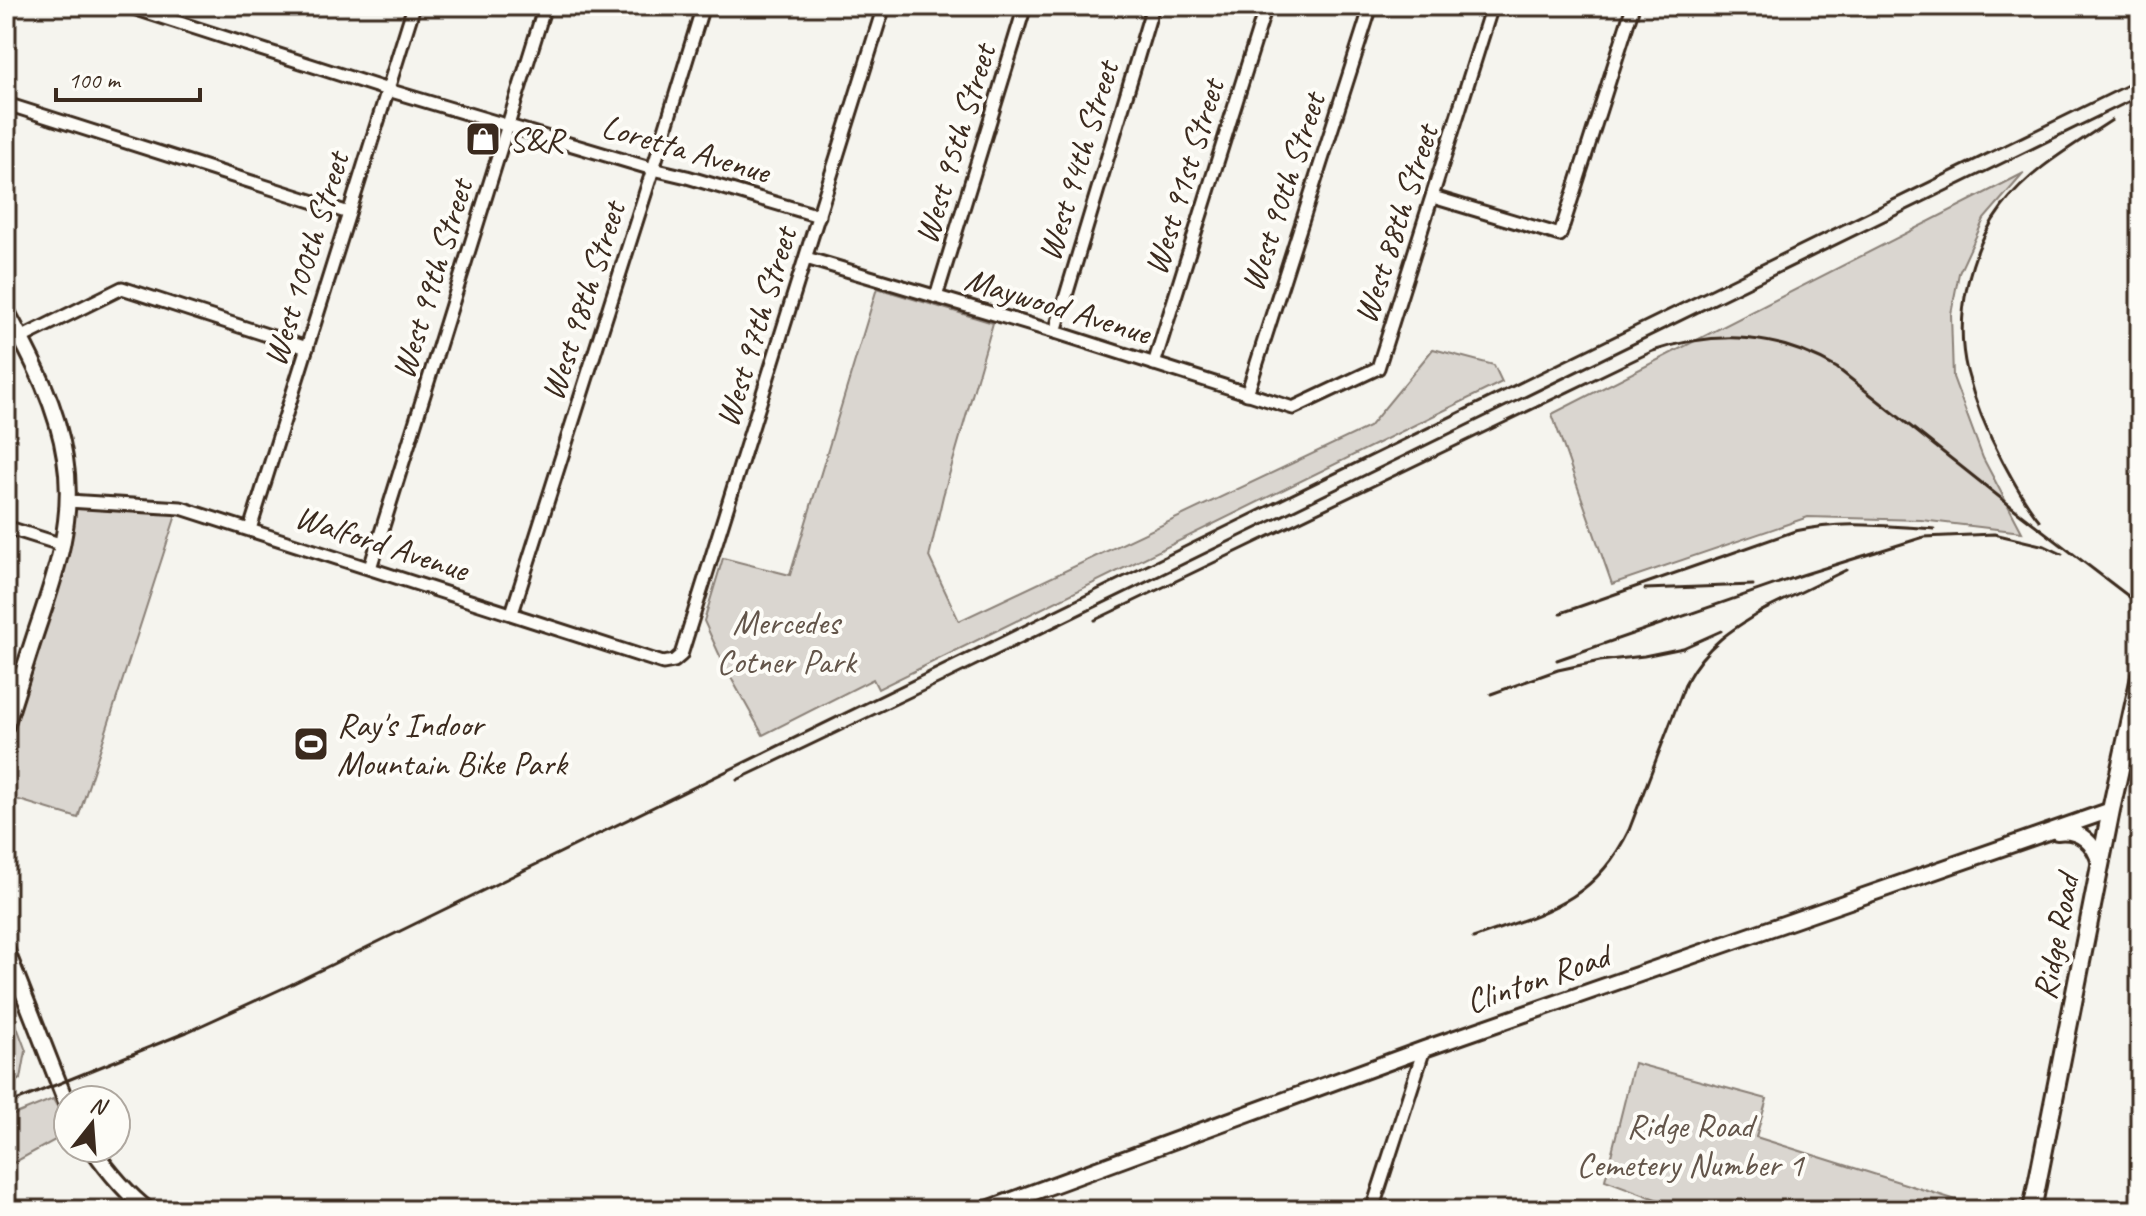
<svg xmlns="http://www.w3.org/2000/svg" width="2146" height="1216" font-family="Caveat,sans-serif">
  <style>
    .green { fill: #dad6d0; stroke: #8a8077; stroke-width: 2 }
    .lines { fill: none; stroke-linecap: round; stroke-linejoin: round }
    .minor-casing { stroke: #3b2a1e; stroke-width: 17 }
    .tertiary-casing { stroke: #3b2a1e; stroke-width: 20 }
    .secondary-casing { stroke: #3b2a1e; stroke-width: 22 }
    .minor { stroke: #fdfcf7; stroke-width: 11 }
    .tertiary { stroke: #fdfcf7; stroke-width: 14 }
    .secondary { stroke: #fdfcf7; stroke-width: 16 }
    .rail { stroke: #3b2a1e; stroke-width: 3 }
    .labels { text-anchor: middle; stroke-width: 8; stroke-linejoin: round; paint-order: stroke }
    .poi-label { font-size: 34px; fill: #3b2a1e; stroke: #fdfcf7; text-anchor: start }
    .street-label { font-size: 34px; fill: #3b2a1e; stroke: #fdfcf7 }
    .park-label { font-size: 34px; fill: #63554a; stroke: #fdfcf7 }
  </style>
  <rect width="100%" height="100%" fill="#f5f4ee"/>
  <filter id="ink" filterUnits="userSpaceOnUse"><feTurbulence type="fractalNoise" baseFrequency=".0125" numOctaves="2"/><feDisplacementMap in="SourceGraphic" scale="16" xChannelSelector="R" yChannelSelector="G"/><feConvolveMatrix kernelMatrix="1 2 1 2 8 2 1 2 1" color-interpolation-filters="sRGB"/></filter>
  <g filter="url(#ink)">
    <g class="green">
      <path d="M2024 173 1984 219 1959 273 1951 314 1953 377 1983 458 2022 532 1921 520 1808 517 1612 584 1552 414Z"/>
      <path d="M877 288 993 323 943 496 929 557 959 621 1369 427 1433 349 1494 365 1502 382 878 689 873 679 763 735 725 667 704 621 723 558 790 575Z"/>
      <path d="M73 507 167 512 176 515 78 818 6 796V748L56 595 66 554Z"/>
      <path d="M6 997 26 1051 21 1079 6 1085Z"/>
      <path d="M1634 1063 1767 1099 1756 1137 1988 1210H1685L1605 1180Z"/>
      <path d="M53 1099 68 1126V1133L6 1167V1118Z"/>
    </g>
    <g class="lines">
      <defs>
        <g id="minor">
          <path d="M127 6 388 90 653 169 687 177 819 216"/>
          <path d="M6 110 13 106 349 213"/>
          <path d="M1433 197 1560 235 1633 6"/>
          <path d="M806 258 1055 332 1293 408 1378 368 1492 6"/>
          <path d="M936 297 1025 6"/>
          <path d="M1055 332 1153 6"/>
          <path d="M21 338 122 288 307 348"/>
          <path d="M1154 364 1266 6"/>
          <path d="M1247 394 1371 6"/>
          <path d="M68 501 181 508 663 663 674 661 681 655 884 6"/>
          <path d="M6 527 63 545"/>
          <path d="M250 529 414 6"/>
          <path d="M370 568 545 6"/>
          <path d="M512 613 653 169 703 6"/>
          <path d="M6 671 22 677"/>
          <path d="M1372 1210 1424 1049"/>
        </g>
        <g id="tertiary">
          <path d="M6 310C31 357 57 404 65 458 75 517 57 571 38 626 27 659 17 692 6 726"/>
          <path d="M2057 832C2080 829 2095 843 2100 864"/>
          <path d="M6 949 68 1107"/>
          <path d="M92 1148C108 1171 126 1193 148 1210"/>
          <path d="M985 1210 1424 1049 2111 810"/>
        </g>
        <path id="secondary" d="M2032 1210 2111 810 2140 677"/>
      </defs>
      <use href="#minor" class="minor-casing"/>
      <use href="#tertiary" class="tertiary-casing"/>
      <use href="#secondary" class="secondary-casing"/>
      <use href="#minor" class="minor"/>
      <use href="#tertiary" class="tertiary"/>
      <use href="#secondary" class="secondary"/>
      <g class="rail">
        <path d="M2039 520C2024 502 2014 482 2003 462 1988 434 1975 403 1967 371 1954 318 1969 250 2002 207 2031 169 2073 146 2112 120"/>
        <path d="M1645 589 1753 585"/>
        <path d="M1760 612 1846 570"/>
        <path d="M1561 613 1795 531C1843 520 1885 526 1934 529"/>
        <path d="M1095 620 1653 351C1718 330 1777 333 1837 368L2017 511 2140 605"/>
        <path d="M1557 660 1802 575 1924 537 1994 534 2045 546 2062 554"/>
        <path d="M1491 694 1558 670 1600 661 1644 656 1683 648 1721 631"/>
        <path d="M737 780 940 683 2140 96"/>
        <path d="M1473 938C1542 913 1594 903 1629 830L1686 682C1706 645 1732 629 1767 608"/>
        <path d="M6 1105 187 1032 290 985 2140 79"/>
      </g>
    </g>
  </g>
  <defs>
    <symbol id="shop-square" viewBox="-11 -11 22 22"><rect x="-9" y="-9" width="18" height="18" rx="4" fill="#3b2a1e" stroke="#fdfcf7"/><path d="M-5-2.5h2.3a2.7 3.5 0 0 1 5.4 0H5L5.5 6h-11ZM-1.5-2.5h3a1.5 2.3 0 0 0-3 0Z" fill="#fff"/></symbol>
    <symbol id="stadium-square" viewBox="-11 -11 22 22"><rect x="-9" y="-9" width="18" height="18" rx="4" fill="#3b2a1e" stroke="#fdfcf7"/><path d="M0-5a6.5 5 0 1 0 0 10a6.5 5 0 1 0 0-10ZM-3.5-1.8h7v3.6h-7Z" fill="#fff"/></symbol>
  </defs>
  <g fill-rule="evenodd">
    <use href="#shop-square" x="463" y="119" width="40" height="40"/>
    <use href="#stadium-square" x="291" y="724" width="40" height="40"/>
  </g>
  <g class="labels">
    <g class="poi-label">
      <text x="509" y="151">S&amp;R</text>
      <text x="337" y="736">Ray's Indoor<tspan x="337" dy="39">Mountain Bike Park</tspan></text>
    </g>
    <g class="street-label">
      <text transform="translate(954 144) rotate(-73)" y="12">West 95th Street</text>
      <text transform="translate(686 148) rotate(16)" y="12">Loretta Avenue</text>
      <text transform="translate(1077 161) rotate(-73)" y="12">West 94th Street</text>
      <text transform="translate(1183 177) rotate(-73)" y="12">West 91st Street</text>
      <text transform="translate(1282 192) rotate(-72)" y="12">West 90th Street</text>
      <text transform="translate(1395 224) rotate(-72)" y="12">West 88th Street</text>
      <text transform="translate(305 259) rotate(-73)" y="12">West 100th Street</text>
      <text transform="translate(431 279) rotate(-73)" y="12">West 99th Street</text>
      <text transform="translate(582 301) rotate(-72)" y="12">West 98th Street</text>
      <text transform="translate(1058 305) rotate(17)" y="12">Maywood Avenue</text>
      <text transform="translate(755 327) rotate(-73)" y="12">West 97th Street</text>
      <text transform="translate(382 542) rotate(18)" y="12">Walford Avenue</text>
      <text transform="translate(2055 937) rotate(-79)" y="12">Ridge Road</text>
      <text transform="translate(1537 978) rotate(-19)" y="12">Clinton Road</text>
    </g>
    <g class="park-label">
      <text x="786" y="634">Mercedes<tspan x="786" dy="39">Cotner Park</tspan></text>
      <text x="1690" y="1137">Ridge Road<tspan x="1690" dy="39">Cemetery Number 1</tspan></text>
    </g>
  </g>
  <rect width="2146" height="1216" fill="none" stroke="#fdfcf7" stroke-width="32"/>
  <rect x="16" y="16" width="2114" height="1184" fill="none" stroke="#3b2a1e" stroke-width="3" filter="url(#ink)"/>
  <g transform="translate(92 1124) rotate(17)"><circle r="38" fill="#fdfcf7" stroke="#afa8a0" stroke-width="2"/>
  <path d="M0-6L14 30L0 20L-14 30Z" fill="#3b2a1e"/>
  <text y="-12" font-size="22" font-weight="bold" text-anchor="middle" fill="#3b2a1e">N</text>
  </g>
  <path d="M56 88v12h144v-12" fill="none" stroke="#3b2a1e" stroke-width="4"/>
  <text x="68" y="88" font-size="24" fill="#3b2a1e" stroke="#fdfcf7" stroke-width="6" paint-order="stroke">100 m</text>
</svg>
